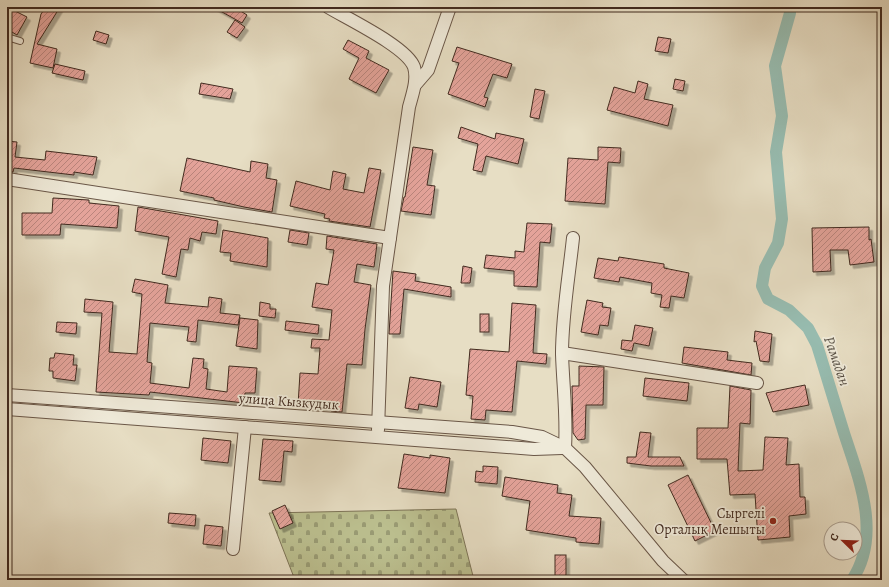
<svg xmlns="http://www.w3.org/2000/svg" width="889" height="587" font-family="Alegreya,serif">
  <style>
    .cemetery { fill: url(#cemetery-stones); stroke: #7e7558 }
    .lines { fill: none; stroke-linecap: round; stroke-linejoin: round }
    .canal { stroke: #97bcb0; stroke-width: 12 }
    .building { fill: url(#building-hatch); stroke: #412a1f; filter: url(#shadow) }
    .service-casing { stroke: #6a5748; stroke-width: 8 }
    .minor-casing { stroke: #6a5748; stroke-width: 14 }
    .service { stroke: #efead9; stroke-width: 6 }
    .minor { stroke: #efead9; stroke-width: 12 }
    .poi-dot { fill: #8f2418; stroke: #efead9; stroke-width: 1.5 }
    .labels { text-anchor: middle; stroke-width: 3.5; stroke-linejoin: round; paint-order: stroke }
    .street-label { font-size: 14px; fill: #412a1f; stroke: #efead9 }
    .poi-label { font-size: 14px; fill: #412a1f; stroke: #efead9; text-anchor: end }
    .water-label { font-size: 15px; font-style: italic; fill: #564e43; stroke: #efead9 }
  </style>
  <defs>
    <pattern id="cemetery-stones" width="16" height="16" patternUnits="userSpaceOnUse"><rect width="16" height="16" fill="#bcc090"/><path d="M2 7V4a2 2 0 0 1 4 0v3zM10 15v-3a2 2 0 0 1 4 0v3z" fill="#9a9c75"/></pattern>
    <pattern id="building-hatch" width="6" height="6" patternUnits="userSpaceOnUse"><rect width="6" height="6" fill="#e4a39a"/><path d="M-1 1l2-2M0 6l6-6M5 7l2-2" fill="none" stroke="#ba857d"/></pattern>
    <filter id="shadow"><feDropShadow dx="3.5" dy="3.5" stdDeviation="0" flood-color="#0004"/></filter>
  </defs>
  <rect width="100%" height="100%" fill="#e7dec4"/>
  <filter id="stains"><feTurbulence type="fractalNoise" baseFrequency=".005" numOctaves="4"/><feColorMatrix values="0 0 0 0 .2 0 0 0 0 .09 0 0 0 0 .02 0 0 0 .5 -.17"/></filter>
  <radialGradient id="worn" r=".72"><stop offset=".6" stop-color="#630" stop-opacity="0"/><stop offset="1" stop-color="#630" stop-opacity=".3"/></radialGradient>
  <path class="cemetery" d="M456 509 474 580H295L269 513Z"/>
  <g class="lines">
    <path class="canal" d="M790 7V13L775 66 782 116 776 152 782 219 778 243 765 268 762 286 768 299 789 310 808 328 817 345C826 374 835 403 844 433 859 479 882 535 852 580"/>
  </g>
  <g class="building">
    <path d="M7 7 27 17 17 35 7 29Z"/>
    <path d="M46 7H60L37 44 57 49 53 68 30 63 41 14Z"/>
    <path d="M213 7H234L247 15 242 23Z"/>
    <path d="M235 20 245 27 237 38 227 32Z"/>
    <path d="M96 31 109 35 106 44 93 40Z"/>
    <path d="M658 37 671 39 668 53 655 51Z"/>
    <path d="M348 40 369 51 366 58 389 70 376 93 349 79 359 58 343 49Z"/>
    <path d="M457 47 512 64 507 78 493 74 484 97 488 98 485 107 448 94 459 63 452 61Z"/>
    <path d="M55 64 85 71 83 80 52 73Z"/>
    <path d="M675 79 685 81 683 91 673 89Z"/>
    <path d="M638 81 648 84 644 99 673 105 668 126 607 110 614 87 635 93Z"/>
    <path d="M201 83 233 89 230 99 199 94Z"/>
    <path d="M535 89 545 91 539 119 530 117Z"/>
    <path d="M461 127 495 139 496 133 524 139 518 164 486 156 482 172 473 170 478 144 458 138Z"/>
    <path d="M7 141 17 142 15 157 45 160 46 151 97 157 93 175 74 172V175L14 168 13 172 7 171Z"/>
    <path d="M413 147 433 150 427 185 435 186 431 215 401 211 404 197H405Z"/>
    <path d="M598 147 621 148 620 163 608 162 605 204 565 201 568 158 598 160Z"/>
    <path d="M187 158 250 172 251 161 268 164 266 178 277 180 272 212 244 207 214 200V198L180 191Z"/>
    <path d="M369 168 381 170 370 227 329 221 330 219 324 218 325 214 290 206 296 181 330 190 333 171 346 174 343 189 364 193Z"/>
    <path d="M53 198 89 200V203L119 206 117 228 61 224 60 235H22V213H52Z"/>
    <path d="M138 207 218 221 216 234 202 232 200 241 190 238 188 250 181 249 176 277 162 274 169 237 135 231Z"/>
    <path d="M527 223 552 224 550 243 540 242 537 287 514 286V271L484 268 486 255 515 258V251L524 252Z"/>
    <path d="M869 227V240L871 239 874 262 850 265 848 250H830L831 271 813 272 812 228Z"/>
    <path d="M223 230 268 238 267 267 230 261 231 253 220 252Z"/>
    <path d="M290 230 309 233 307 245 288 242Z"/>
    <path d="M327 236 377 244 374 267 357 264 354 282 371 285 365 329 362 365 347 364 342 412 331 411V408L298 405 300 373 318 374 320 348H311L312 339 329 340 332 310 312 307 316 283 328 285 334 250 326 249Z"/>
    <path d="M619 257 664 264V268L689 273 684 298 671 296 669 308 660 307 662 295 651 293 652 283 620 277 619 282 594 278 598 258 618 261Z"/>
    <path d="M463 266 472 268 470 283H461Z"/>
    <path d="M393 271 416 274 415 281 451 287V297L404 289 400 334H389Z"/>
    <path d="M135 279 168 285 165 303 208 307 209 297 222 299 220 313 240 315 238 325 198 320 196 342 187 341 189 327 150 323 147 362 152 363 150 383 189 388 193 358 204 359 203 368 208 369 206 389 227 392 229 366 257 368 255 393H245L244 403 150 392 149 395 96 392 102 313 84 312 85 299 113 302 109 352 137 354 142 294 132 292Z"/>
    <path d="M587 300 603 303 602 307 611 308 608 326 600 325 598 335 581 332Z"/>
    <path d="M260 302 270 304V309H276L275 318 259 316Z"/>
    <path d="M512 303 536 305 533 353 547 354 546 364 517 361 512 412 486 410 485 420 471 419 473 396 466 395 470 349 509 352Z"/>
    <rect x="480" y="314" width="9" height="18"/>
    <path d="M240 318 258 320 257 349 236 346Z"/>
    <path d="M286 321 319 325 318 334 285 330Z"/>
    <path d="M57 322 77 323 76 334 56 332Z"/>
    <path d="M635 325 653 328 649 346 634 343 632 351 621 349 622 340 632 341Z"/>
    <path d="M755 331 772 334 769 362 760 361 756 341 754 342Z"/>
    <path d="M684 347 728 352 727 360 752 363 751 375 682 363Z"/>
    <path d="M55 353 74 355 73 365H77L75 381 53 378V371H49L50 358H54Z"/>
    <path d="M579 366 604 367 603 405H586L585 439 578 440 573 433 572 386H579Z"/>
    <path d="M410 377 441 382 437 407 419 404 418 410 405 408Z"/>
    <path d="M645 378 689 383 687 401 643 396Z"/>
    <path d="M805 385 809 405 773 412 766 393Z"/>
    <path d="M730 386 751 390 750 424 740 423 738 471 763 470 765 437 788 438 786 465 799 464 800 497H805L806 514 789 516 790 537 758 540 755 494 730 495 727 459H697V428H728Z"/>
    <path d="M640 432 651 433 648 457H680L684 466H651L627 463V457H636Z"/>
    <path d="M203 438 231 441 228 463 201 460Z"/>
    <path d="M263 439 293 441 292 452 284 451 281 482 259 480Z"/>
    <path d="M404 454 430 458V455L450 458 445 493 398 488Z"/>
    <path d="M483 466 498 467 497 484 475 482 476 471 483 472Z"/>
    <path d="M688 475 715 531 695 541 668 485Z"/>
    <path d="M505 477 558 485 557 493 572 495 569 516 601 518 599 544 576 542V538L526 530 530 501 502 496Z"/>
    <path d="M285 505 293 523 280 529 272 511Z"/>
    <path d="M169 513 196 515 195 526 168 523Z"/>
    <path d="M205 525 223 527 221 546 203 544Z"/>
    <rect x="555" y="555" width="11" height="25"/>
  </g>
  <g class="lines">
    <defs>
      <path id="service" d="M7 37 20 41"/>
      <g id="minor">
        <path d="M328 7C348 19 407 47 414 67 418 80 412 95 409 107L383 286 378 430"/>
        <path d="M415 85 428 70 450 7"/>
        <path d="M7 179 390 238"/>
        <path d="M562 353 757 383"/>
        <path d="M7 395 512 432 542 437 565 448 585 467 663 561 683 580"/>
        <path d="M7 409 534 449 562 448"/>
        <path d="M565 448C567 416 563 385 562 354 562 315 569 276 573 238"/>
        <path d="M233 549 245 427"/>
      </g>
    </defs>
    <use href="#service" class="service-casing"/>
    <use href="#minor" class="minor-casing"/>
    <use href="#service" class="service"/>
    <use href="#minor" class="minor"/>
  </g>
  <circle class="poi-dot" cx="773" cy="521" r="4"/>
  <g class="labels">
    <g class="street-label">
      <text transform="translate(289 401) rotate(4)" y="5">улица Кызкудык</text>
    </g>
    <g class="poi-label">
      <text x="765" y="518">Сыргелі<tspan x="765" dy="16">Орталық Мешыты</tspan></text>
    </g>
    <g class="water-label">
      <text transform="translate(837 361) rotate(71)" y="5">Рамадан</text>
    </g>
  </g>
  <rect width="889" height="587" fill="none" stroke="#e7dec4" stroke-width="24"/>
  <rect x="8" y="8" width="873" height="571" fill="none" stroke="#412a1f" stroke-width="2"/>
  <rect x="12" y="12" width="865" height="563" fill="none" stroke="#412a1f"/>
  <g transform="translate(843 541) rotate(293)"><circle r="19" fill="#efead9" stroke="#a99d8f"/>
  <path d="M0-3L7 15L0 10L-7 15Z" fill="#8f2418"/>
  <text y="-6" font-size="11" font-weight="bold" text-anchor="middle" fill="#412a1f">С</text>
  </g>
  <rect width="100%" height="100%" filter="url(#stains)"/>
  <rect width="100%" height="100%" fill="url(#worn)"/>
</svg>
